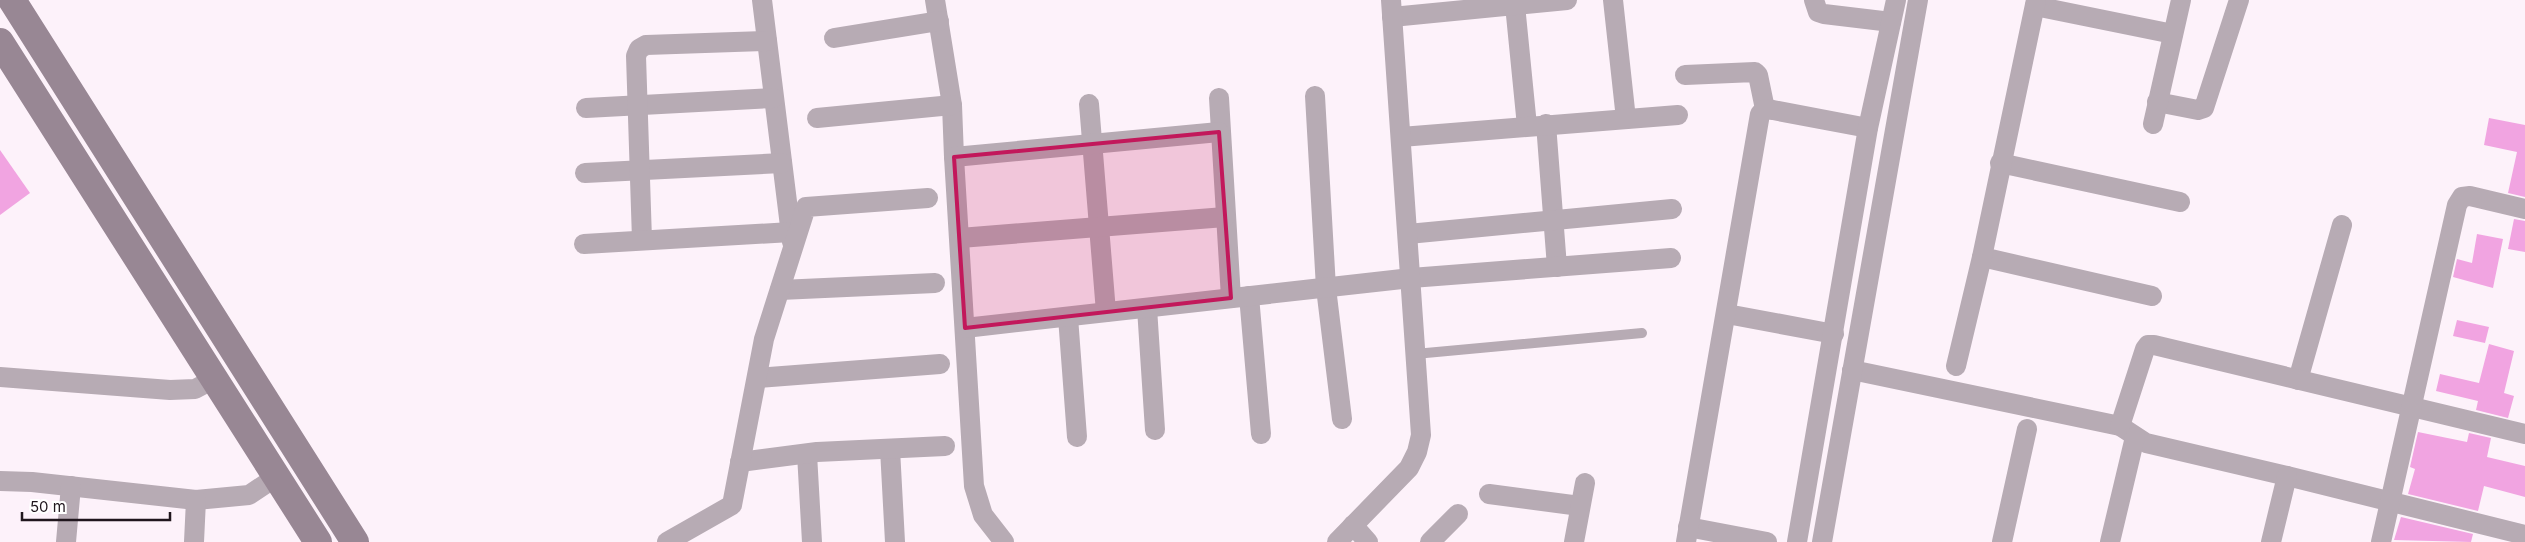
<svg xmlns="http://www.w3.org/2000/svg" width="2525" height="542" font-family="Inter,sans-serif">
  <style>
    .building { fill: #f1a4e1 }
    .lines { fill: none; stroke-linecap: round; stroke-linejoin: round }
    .lane { stroke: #b7abb4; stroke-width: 10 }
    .street { stroke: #b7abb4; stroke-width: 20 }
    .secondary { stroke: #988794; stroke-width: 28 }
    .marked { fill: #c2185b; fill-opacity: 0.2; stroke: #c2185b; stroke-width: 4; stroke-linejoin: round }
  </style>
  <rect width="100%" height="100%" fill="#fdf2fa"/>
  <g class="building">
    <path d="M2489 118 2525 125V197L2508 193 2517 152 2484 145Z"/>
    <path d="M0 150 30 193 0 215Z"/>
    <path d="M2514 219 2525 221V252L2508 249Z"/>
    <path d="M2477 234 2503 239 2493 288 2453 277 2457 259 2472 263Z"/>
    <path d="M2457 320 2489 327 2485 343 2453 336Z"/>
    <path d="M2489 344 2514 351 2504 393 2514 396 2508 418 2476 410 2478 401 2436 391 2440 374 2479 383Z"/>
    <path d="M2418 432 2467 442 2469 433 2491 438 2487 457 2525 466V497L2484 486 2478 511 2408 494 2415 469 2410 467Z"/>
    <path d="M2401 517 2473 534 2471 542 2394 540Z"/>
  </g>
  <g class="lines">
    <path class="lane" d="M1415 354 1642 333"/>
    <g class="street">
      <path d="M762 0 792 242"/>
      <path d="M935 0 952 105 954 157 974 486 983 515 1004 542"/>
      <path d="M1613 0 1626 119"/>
      <path d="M1814 0 1818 12 1824 14 1891 22"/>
      <path d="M1515 5 1527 126"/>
      <path d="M2035 6 2173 34"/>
      <path d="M1392 17 1567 0"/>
      <path d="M834 38 939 21"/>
      <path d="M1685 75 1755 72 1758 75 1765 109"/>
      <path d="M1315 96 1326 288 1342 419"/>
      <path d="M1219 98 1231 298"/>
      <path d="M2157 102 2198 110 2204 108 2239 0"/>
      <path d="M1089 104 1106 312"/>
      <path d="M586 108 773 98"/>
      <path d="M817 118 952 105"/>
      <path d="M1546 124 1557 267"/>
      <path d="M2153 124 2181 0"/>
      <path d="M1401 137 1678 115"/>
      <path d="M954 157 1219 132"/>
      <path d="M2000 163 2180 202"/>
      <path d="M585 173 782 163"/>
      <path d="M1408 234 1672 209"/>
      <path d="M960 238 1225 217"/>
      <path d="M642 240 636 56 639 49 646 45 767 41"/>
      <path d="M584 244 791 232"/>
      <path d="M1982 257 2152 296"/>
      <path d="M780 290 935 283"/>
      <path d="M1249 296 1261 434"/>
      <path d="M1147 308 1155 430"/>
      <path d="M1727 314 1834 334"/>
      <path d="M1068 317 1077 437"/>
      <path d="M965 328 1411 278 1671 258"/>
      <path d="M1956 366 1982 257 2036 0"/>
      <path d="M1852 370 2120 426 2146 443 2287 476 2525 535"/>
      <path d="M0 377 170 390 195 389 214 379"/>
      <path d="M757 378 940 364"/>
      <path d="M2298 380 2342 225"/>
      <path d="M2120 426 2145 349 2148 345H2154L2525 434"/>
      <path d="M890 449 895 542"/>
      <path d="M807 454 812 542"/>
      <path d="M740 462 817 452 945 446"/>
      <path d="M0 481 32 482 196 500 249 495 276 477"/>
      <path d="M1489 494 1580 506"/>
      <path d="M1353 525 1368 542"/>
      <path d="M1688 527 1767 542"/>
      <path d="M66 542 71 486"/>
      <path d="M194 542 196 500"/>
      <path d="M667 542 732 505 764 339 806 207 928 198"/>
      <path d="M1337 542 1409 468 1417 452 1421 435 1391 0"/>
      <path d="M1430 542 1458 514"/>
      <path d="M1574 542 1585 483"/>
      <path d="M1686 542 1760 114 1765 109 1773 110 1868 128"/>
      <path d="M1797 542 1868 128 1896 0"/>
      <path d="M1822 542 1918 0"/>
      <path d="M2002 542 2027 429"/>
      <path d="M2110 542 2135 437"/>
      <path d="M2271 542 2287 476"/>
      <path d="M2381 542 2457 205 2462 197 2470 196 2525 209"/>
    </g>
    <g class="secondary">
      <path d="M12 0 355 542"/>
      <path d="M0 42 318 542"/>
    </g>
  </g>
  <path class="marked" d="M1219 132 1231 298 965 328 954 157Z"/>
  <path d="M22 512v8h148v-8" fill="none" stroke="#20161d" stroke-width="2.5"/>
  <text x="30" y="512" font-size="15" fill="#20161d" stroke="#ffffff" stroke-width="4" paint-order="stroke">50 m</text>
</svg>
